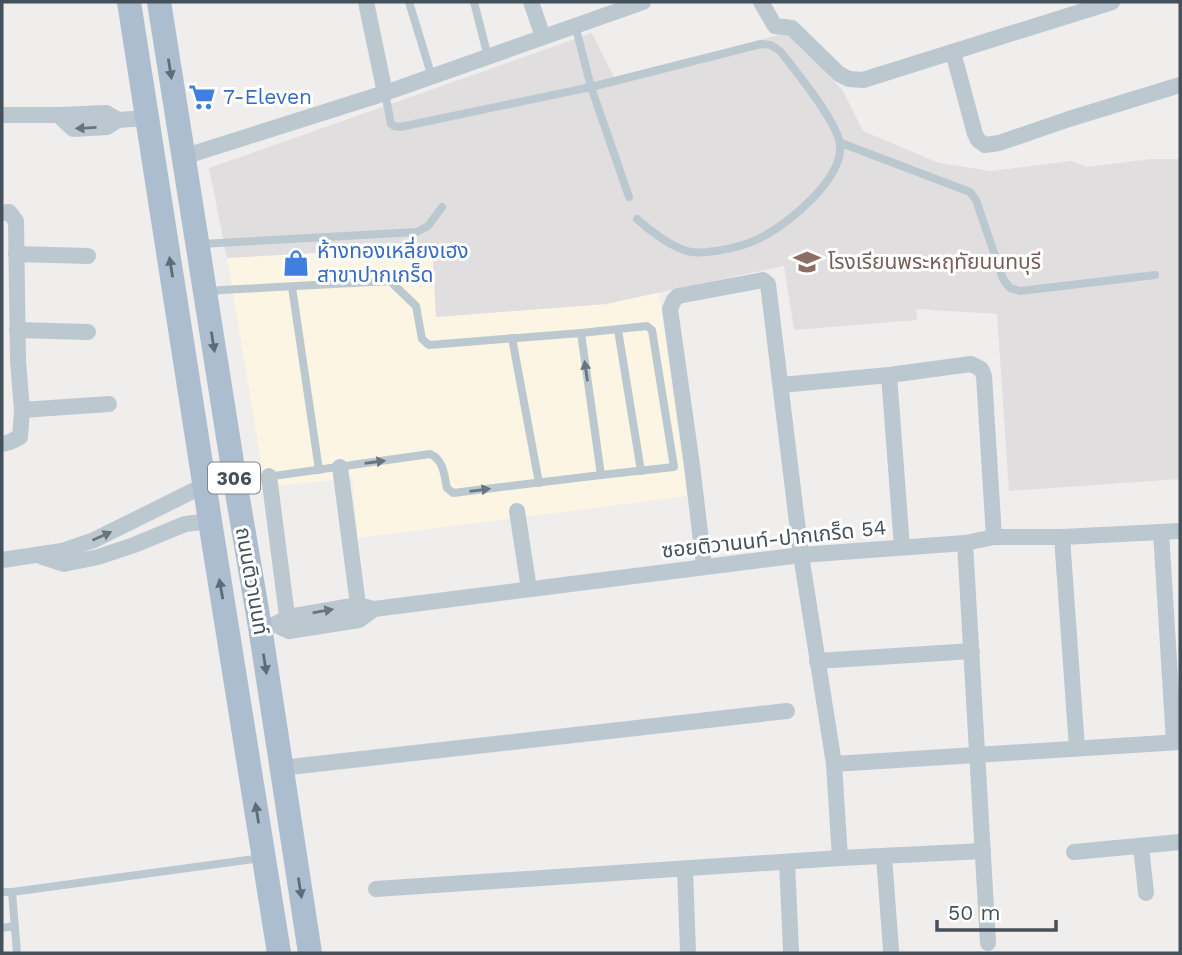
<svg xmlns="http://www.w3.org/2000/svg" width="1182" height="955" font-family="'Work Sans','Noto Sans Thai',sans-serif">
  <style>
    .commercial { fill: #fcf5e4 }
    .education { fill: #e1dedf }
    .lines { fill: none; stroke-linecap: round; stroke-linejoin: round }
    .service { stroke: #bcc8d0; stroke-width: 8 }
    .minor { stroke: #bcc8d0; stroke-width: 16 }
    .primary { stroke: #abbdce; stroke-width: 24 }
    .oneway { fill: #5e6c78 }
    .oneway2 { fill: #68757e }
    .labels { text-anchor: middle; stroke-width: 6; stroke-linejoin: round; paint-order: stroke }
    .shield { fill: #fff; stroke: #7c858c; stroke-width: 2 }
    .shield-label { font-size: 19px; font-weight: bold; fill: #44515b }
    .shop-label { font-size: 21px; fill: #366cbe; stroke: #fff; text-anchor: start }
    .education-label { font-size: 21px; fill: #785e54; stroke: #fff; text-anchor: start }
    .street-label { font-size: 21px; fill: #44515b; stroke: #fff }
  </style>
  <rect width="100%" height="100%" fill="#f0eded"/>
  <path class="commercial" d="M433 246 436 317 606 304 659 292 687 496 358 538 352 478 265 487 227 258Z"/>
  <path class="education" d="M789 32 843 91 863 131 939 163 991 171 1072 161 1087 167 1152 159H1180V479L1009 491 997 314 916 309 917 320 794 330 784 266 606 304 436 317 432 246 227 258 209 168 592 33 615 79Z"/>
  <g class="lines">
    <g class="service">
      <path d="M409 2 432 77"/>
      <path d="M474 2 488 57"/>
      <path d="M575 25 591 87 629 197"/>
      <path d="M385 93 391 124 394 126 400 127 591 87 761 44 771 45 780 51C795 70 839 124 840 145 843 179 791 221 764 236 748 245 726 250 707 252 703 252 696 253 691 252 674 249 650 231 637 219"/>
      <path d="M841 143 970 192 976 200 1003 279 1010 288 1020 291 1155 275"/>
      <path d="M201 244 417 232 428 226 442 207"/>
      <path d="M292 287 319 470"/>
      <path d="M209 292 221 290 390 281 416 306 422 339 429 345 581 333 601 475 453 493 447 488C444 475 444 460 430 454L238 481"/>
      <path d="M618 330 641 471"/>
      <path d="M581 333 647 326 652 330 674 467 601 475"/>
      <path d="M512 338 539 483"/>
      <path d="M2 892H12L17 953"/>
      <path d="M12 892 261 858"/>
      <path d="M2 928 15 926"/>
    </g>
    <g class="minor">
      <path d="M366 2 385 93"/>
      <path d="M531 2 543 37"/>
      <path d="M761 2 775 26 792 28 839 74 849 79 863 80 1112 2"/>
      <path d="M953 52 975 134 978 140 985 145 999 143 1069 119 1180 85"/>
      <path d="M2 115H58L106 113 118 120"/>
      <path d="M58 115 73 129 107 127 118 120 147 118"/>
      <path d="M183 157 385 93 643 2"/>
      <path d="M2 213 9 212 16 221 18 361 22 410 20 437 10 442 2 444"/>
      <path d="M16 254 88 256"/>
      <path d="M17 330 88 332"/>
      <path d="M889 375 902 547"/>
      <path d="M781 385 889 375 971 364 981 369 984 376 994 537"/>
      <path d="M22 410 109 404"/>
      <path d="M340 467 358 605"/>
      <path d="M269 476 289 631"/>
      <path d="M517 511 529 589"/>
      <path d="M1161 532 1174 742"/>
      <path d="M1062 537 1077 748"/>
      <path d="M965 543 988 943"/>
      <path d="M42 557 64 564 98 557 134 545 185 524 210 521"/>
      <path d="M2 560 62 551 94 540 205 485"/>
      <path d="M704 566 692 465 670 309 674 300 678 296 763 280 768 284 801 555 834 764 840 858"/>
      <path d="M260 627 274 625 288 617 358 605 374 609 801 555 965 543 994 537H1062L1180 531"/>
      <path d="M280 627 289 631 359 620 374 609"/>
      <path d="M817 661 972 651"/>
      <path d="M834 764 1180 742"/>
      <path d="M281 768 787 711"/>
      <path d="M1141 846 1146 893"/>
      <path d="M1074 852 1180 842"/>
      <path d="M884 856 891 950"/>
      <path d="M787 862 791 951"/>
      <path d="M685 869 688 953"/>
      <path d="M376 889 840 858 983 851"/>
    </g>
    <g class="primary">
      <path d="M129 2 210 521 279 953"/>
      <path d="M159 2 235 481 260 627 310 953"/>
    </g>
  </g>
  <defs><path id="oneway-solid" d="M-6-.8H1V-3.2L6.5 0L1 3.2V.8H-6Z" transform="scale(1.75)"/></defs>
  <g class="oneway">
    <use href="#oneway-solid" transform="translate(170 69) rotate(81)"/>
    <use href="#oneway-solid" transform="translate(171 267) rotate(-99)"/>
    <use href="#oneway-solid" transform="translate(213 342) rotate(81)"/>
    <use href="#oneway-solid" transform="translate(221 589) rotate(-100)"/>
    <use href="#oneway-solid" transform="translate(265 664) rotate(81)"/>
    <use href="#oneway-solid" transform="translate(257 813) rotate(-99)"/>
    <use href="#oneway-solid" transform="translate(300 888) rotate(81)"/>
  </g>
  <g class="oneway2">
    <use href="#oneway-solid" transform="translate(86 128) rotate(177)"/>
    <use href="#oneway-solid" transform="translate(586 371) rotate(-98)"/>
    <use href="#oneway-solid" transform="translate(375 462) rotate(-8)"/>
    <use href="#oneway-solid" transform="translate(480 490) rotate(-7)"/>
    <use href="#oneway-solid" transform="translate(102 536) rotate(-24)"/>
    <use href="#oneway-solid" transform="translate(323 611) rotate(-10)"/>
  </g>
  <defs>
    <symbol id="supermarket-bare" viewBox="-9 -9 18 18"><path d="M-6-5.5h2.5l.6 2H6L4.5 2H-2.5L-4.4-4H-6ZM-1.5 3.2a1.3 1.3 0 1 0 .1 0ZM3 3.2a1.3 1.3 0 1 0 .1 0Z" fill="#3f7fe0" stroke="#fff" stroke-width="2.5" paint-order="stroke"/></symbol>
    <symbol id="school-bare" viewBox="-9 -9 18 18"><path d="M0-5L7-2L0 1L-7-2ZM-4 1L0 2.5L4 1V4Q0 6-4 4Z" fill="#8d6e63" stroke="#fff" stroke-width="2.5" paint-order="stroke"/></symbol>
    <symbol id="shop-bare" viewBox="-9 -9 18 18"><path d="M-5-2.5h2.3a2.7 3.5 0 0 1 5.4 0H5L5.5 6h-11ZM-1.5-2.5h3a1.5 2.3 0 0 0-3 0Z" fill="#3f7fe0" stroke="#fff" stroke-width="2.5" paint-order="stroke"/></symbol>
  </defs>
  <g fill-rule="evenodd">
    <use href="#supermarket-bare" x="183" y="78" width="38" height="38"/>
    <use href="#school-bare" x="788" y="243" width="38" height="38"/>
    <use href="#shop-bare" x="277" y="244" width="38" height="38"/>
  </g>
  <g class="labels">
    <rect class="shield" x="208" y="462.5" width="52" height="31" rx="5"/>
    <g class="shield-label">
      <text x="234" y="485">306</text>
    </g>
    <g class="shop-label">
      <text x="223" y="104">7-Eleven</text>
      <text x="317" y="258">ห้างทองเหลี่ยงเฮง<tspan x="317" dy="24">สาขาปากเกร็ด</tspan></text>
    </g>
    <g class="education-label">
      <text x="828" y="269">โรงเรียนพระหฤทัยนนทบุรี</text>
    </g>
    <g class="street-label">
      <text transform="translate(774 539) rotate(-6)" y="7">ซอยติวานนท์-ปากเกร็ด 54</text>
      <text transform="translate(252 581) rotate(80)" y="7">ถนนติวานนท์</text>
    </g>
  </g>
  <rect width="1182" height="955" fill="none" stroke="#44515b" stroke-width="7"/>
  <path d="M937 920v10h119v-10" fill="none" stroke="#44515b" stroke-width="3.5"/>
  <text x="948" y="920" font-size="21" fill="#44515b" stroke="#ffffff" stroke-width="5" paint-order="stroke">50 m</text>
</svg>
